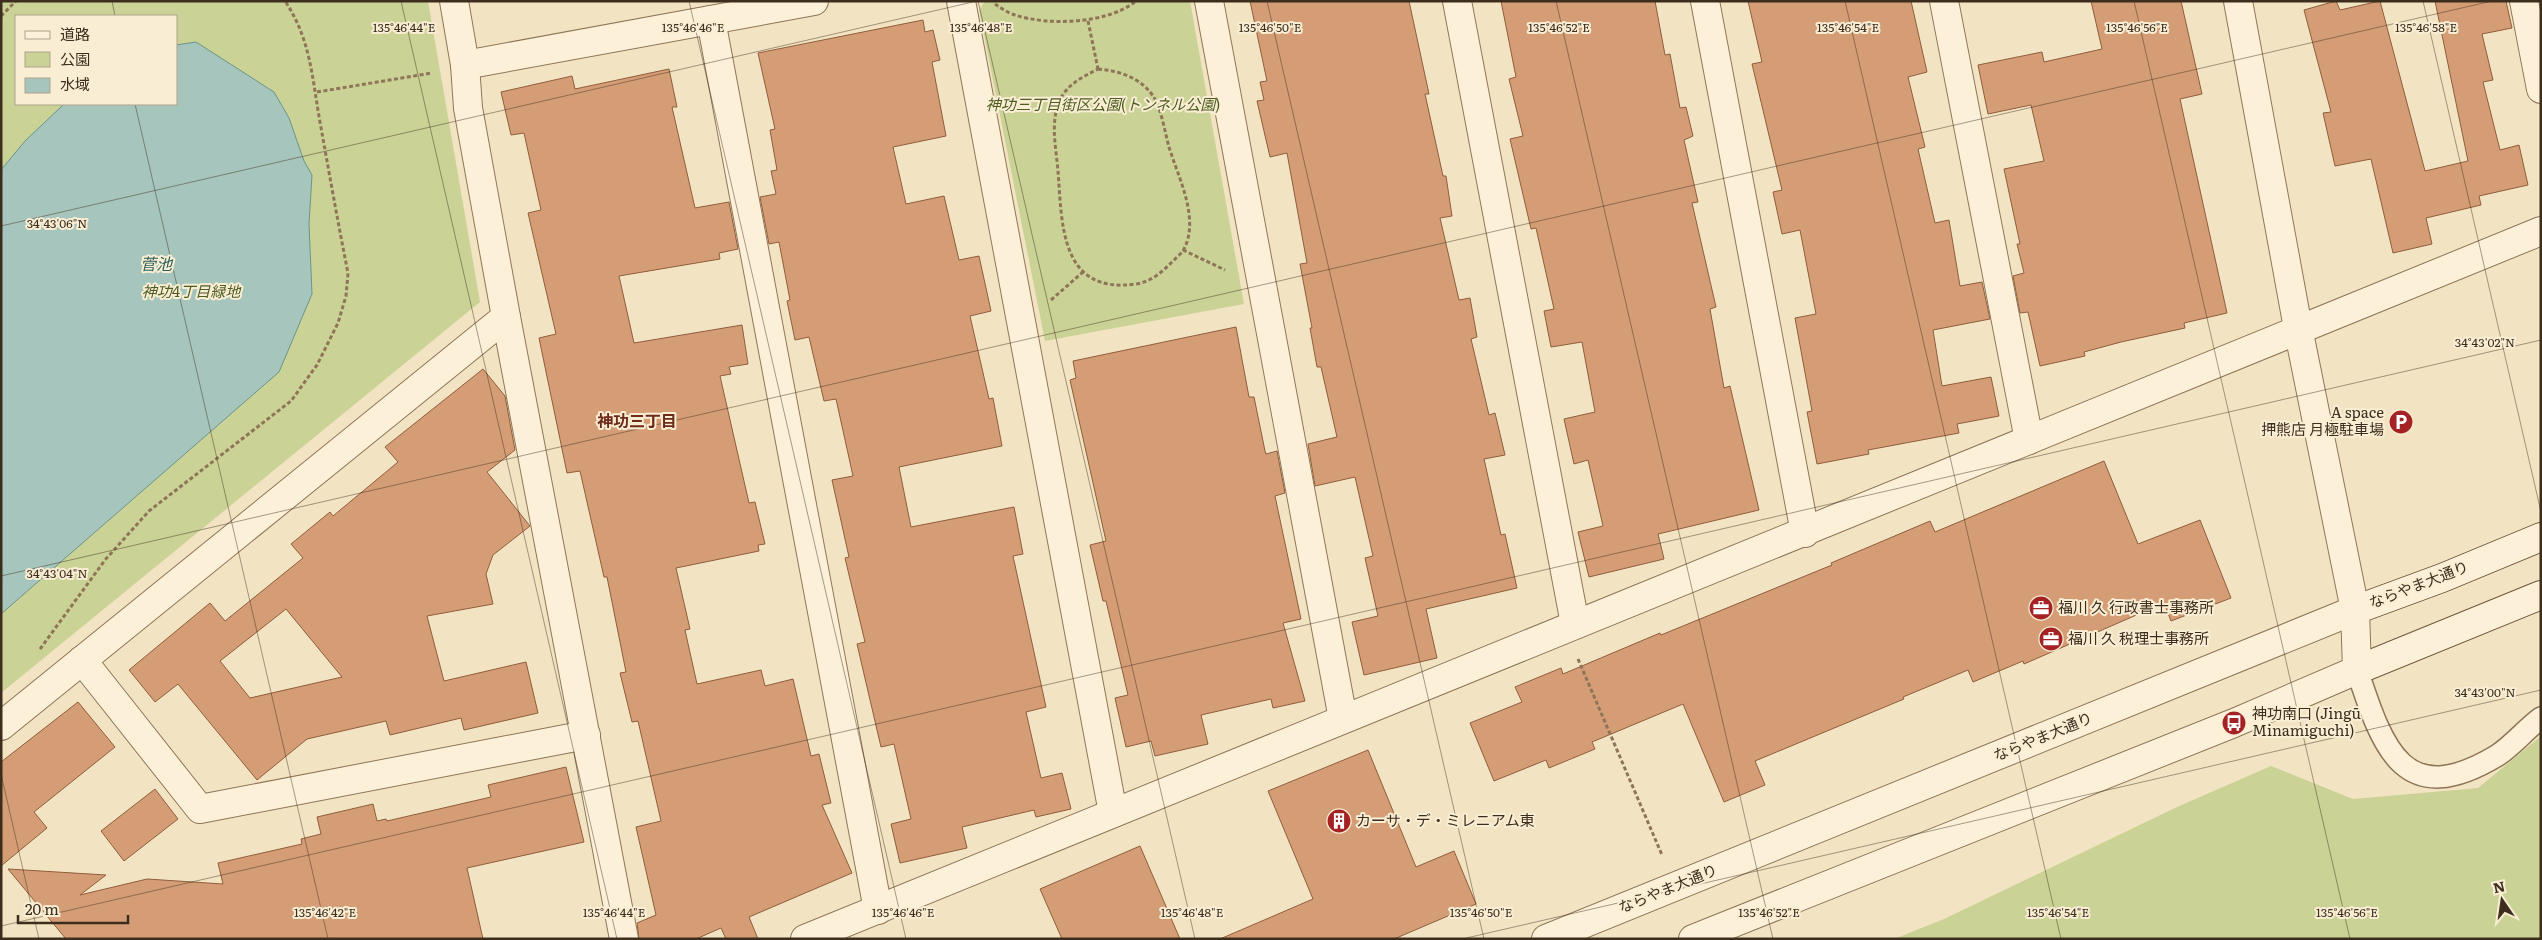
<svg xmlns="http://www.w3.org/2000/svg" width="2542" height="940" font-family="Literata,'Noto Sans JP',serif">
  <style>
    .green { fill: #cbd296; fill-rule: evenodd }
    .water { fill: #a6c5bc; stroke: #6b948a }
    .building { fill: #d49d76; stroke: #905d3b; fill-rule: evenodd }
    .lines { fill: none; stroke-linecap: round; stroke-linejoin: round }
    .service-casing { stroke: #8f7558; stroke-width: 24 }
    .minor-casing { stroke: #8f7558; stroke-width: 30 }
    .tertiary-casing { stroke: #8f7558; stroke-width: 30 }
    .secondary-casing { stroke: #71563b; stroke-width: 30 }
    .path { stroke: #8f7558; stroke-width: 3; stroke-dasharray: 4 2.5; stroke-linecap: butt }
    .service { stroke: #fcf1d8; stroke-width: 21 }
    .minor { stroke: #fcf1d8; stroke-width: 28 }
    .tertiary { stroke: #fcf1d8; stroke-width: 28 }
    .secondary { stroke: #fcf1d8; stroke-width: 28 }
    .ticks { fill: none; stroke: #3d2d1d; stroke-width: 1; stroke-opacity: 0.45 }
    .labels { text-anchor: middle; stroke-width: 4; stroke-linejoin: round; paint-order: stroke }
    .park-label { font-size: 15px; font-style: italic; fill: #4d5c22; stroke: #f9eed4 }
    .poi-label { font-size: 15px; fill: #3d2d1d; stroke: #f9eed4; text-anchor: start }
    .street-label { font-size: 15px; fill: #3d2d1d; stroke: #f9eed4 }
    .water-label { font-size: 16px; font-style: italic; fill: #2b5e5b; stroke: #f9eed4 }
    .neighbourhood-label { font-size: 16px; font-weight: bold; fill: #6e2a18; stroke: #f9eed4 }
    .ticks-label { font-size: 12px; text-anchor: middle; fill: #3d2d1d; stroke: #f9eed4; stroke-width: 4; stroke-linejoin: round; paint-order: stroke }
  </style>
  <rect width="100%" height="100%" fill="#f2e4c3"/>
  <g class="green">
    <path d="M1 1H428L480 302 1 693ZM16 16H176V104H16Z"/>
    <path d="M985 1H1190L1244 304 1045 341 979 10Z"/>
    <path d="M2541 736V939H1894L1944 919 2177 807 2271 766 2353 799 2478 788Z"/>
  </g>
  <path class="water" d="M196 42 274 92 289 118 304 161 312 175 309 224 312 294 279 372 1 614V170L25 141 64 104H176V45Z"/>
  <g class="building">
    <path d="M1250 1H1409L1429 94H1425L1443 176H1446L1452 216 1440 218 1459 300 1470 298 1477 337 1471 339 1489 415 1495 413 1505 455 1484 459 1501 535 1505 534 1517 588 1426 609 1437 658 1364 675 1352 622 1378 616 1365 558 1373 556 1355 477 1315 486 1308 444 1337 437 1321 367H1317L1310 328H1312L1300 264 1307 263 1287 153 1270 157 1257 101 1264 100 1260 82 1267 81Z"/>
    <path d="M1501 1H1655L1665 55 1670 54 1680 108 1686 107 1693 136 1684 140 1698 202 1692 203 1716 307 1710 309 1724 388 1730 386 1759 510 1658 534 1664 559 1589 577 1578 532 1603 526 1588 460 1574 464 1564 419 1595 412 1582 342 1551 347 1544 311 1554 309 1536 228 1531 229 1510 139 1523 136 1509 79 1516 77Z"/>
    <path d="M1748 1H1911L1927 72 1908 77 1925 147 1918 149 1935 223 1949 220 1960 286 1982 282 1990 319 1933 330 1942 386 1991 377 1999 416 1957 424 1959 433 1868 450 1869 454 1817 464 1807 412 1812 411 1795 318 1816 314 1800 230 1782 234 1773 192 1782 190 1752 64 1762 62Z"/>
    <path d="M2091 1H2181L2202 94 2180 99 2227 313 2184 323 2185 328 2121 342 2084 352 2085 356 2040 366 2028 312 2020 313 2013 276 2024 273 2017 244H2020L2004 169 2044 161 2031 105 1988 114 1978 65 2042 52 2044 62 2102 49Z"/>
    <path d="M2336 1 2340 10 2380 1 2425 171 2468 161 2435 1H2506L2512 28 2482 34 2493 80 2483 82 2500 150 2519 145 2528 185 2479 196 2481 205 2426 218 2432 244 2393 253 2371 159 2335 166 2323 113 2331 112 2304 10Z"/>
    <path d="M923 20 925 32 933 30 940 60 932 62 946 136 893 147 906 204 944 196 959 260 979 256 991 311 970 316 989 399 993 398 1002 446 899 467 911 527 1014 507 1023 554 1013 556 1046 707 1026 712 1041 778 1062 773 1071 809 1036 817 1034 810 962 827 967 848 900 863 891 824 911 819 894 744 881 747 857 644 865 642 845 558 849 557 832 480 853 476 836 399 824 401 809 337 795 340 787 301 790 300 779 242 769 244 760 197 776 194 771 171 777 170 770 130 775 129 758 53Z"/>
    <path d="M669 69 677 107H672L695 208 729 202 738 249 719 253 720 259 619 276 634 343 742 325 748 364 729 367 731 374 720 376 749 503 755 502 765 544 758 545 759 551 676 568 690 629 685 630 697 684 761 670 765 686 793 679 811 756 819 754 831 803 822 805 852 873 749 917 758 939H726L721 928 696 939H639L637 923 656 915 636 827 661 821 638 721 632 722 620 673 626 672 607 577H604L580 471 567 473 539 338 556 334 528 213 541 210 524 133 511 135 501 92 572 76 575 89Z"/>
    <path d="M1236 327 1249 397H1254L1265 451 1266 454 1277 451 1285 493 1275 496 1301 619 1283 623 1305 701 1273 708 1271 699 1201 715 1208 744 1155 756 1151 741 1126 747 1115 698 1128 695 1106 601H1103L1090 545 1106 541 1070 380 1076 378 1073 361Z"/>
    <path d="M483 369 505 396 515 450 487 472 530 526 493 555 486 574 493 604 427 616 444 681 526 662 538 713 464 730 461 718 390 735 386 721 307 739 257 780 178 684 155 702 129 670 210 603 225 621 303 558 291 544 330 512 333 516 398 462 385 447ZM286 609 342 677 250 698 220 661Z"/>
    <path d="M2104 461 2138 544 2200 520 2231 598 2171 621 2164 603 2024 664 2023 661 1973 682 1968 670 1903 697 1904 699 1755 761 1765 785 1724 802 1683 704 1592 742 1595 749 1549 768 1546 760 1494 781 1470 723 1522 702 1515 687 1561 668 1563 674 1660 633 1661 635 1832 565 1831 563 1930 521 1935 532Z"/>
    <path d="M78 702 115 747 34 812 47 828 1 866V762Z"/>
    <path d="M1368 750 1416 867 1454 851 1476 904 1394 939H1220L1313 899 1268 791Z"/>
    <path d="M566 767 584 842 467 868 483 939H66L8 869 106 875 80 895 147 879 223 884 218 863 302 844 301 839 321 834 317 817 373 804 377 821 386 819 387 821 491 797 488 785Z"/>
    <path d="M155 789 178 819 124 861 101 831Z"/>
    <path d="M1140 846 1180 939H1062L1040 889Z"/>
  </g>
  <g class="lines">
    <defs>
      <path id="service" d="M2357 670C2383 749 2404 812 2498 755 2513 745 2526 729 2541 718"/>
      <g id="minor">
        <path d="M454 1 465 65 468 108 506 317 624 939"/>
        <path d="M961 1 1113 813"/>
        <path d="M1209 1 1343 719"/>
        <path d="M1457 1 1575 624"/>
        <path d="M1705 1 1805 533"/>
        <path d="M1944 1 2029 440"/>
        <path d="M2524 1 2541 89"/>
        <path d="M711 20 878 910"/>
        <path d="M465 65 814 1"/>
        <path d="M82 660 200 809 586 735"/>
        <path d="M1 726 506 317"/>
        <path d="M805 939 2541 231"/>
      </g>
      <g id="tertiary">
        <path d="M1546 939 2355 610"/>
        <path d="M1693 939 2234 723 2357 670 2355 610 2298 328 2238 1"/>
      </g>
      <g id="secondary">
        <path d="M2355 610 2442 578 2541 537"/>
        <path d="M2357 670 2541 595"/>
      </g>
    </defs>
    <use href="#service" class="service-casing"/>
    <use href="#minor" class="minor-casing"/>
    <use href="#tertiary" class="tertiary-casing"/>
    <use href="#secondary" class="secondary-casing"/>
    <g class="path">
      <path d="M995 4C1001 8 1008 13 1015 15 1048 26 1108 24 1136 1"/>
      <path d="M1 16 16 1"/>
      <path d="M1088 21 1098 69"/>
      <path d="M1098 69C1119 71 1140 77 1153 96 1161 107 1165 133 1169 147 1178 177 1200 218 1184 249 1181 254 1175 259 1171 263 1161 273 1150 282 1136 284 1060 295 1062 224 1058 171 1056 146 1049 119 1062 96 1071 82 1083 77 1098 69Z"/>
      <path d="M317 92 432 73"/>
      <path d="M1183 250 1225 270"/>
      <path d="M1051 300 1083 272"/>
      <path d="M40 649 105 560 149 511 291 401 317 365 338 323 346 296 348 273C338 223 329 172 320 122 312 78 311 40 285 1"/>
      <path d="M1578 659 1662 855"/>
    </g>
    <use href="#service" class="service"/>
    <use href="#minor" class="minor"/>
    <use href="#tertiary" class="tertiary"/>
    <use href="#secondary" class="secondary"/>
  </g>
  <path class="ticks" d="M112 1 115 16M401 1 617 939M689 1 906 939M978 1 1195 939M1267 1 1484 939M1556 1 1773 939M1845 1 2061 939M2134 1 2350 939M2423 1 2541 512M135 104 328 939M1 226 977 1M1 576 2492 1M1 774 39 939M1 926 2541 340M1462 939 2541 690"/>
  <defs>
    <symbol id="parking-disc" viewBox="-11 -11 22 22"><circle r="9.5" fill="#a42223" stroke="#f9eed4"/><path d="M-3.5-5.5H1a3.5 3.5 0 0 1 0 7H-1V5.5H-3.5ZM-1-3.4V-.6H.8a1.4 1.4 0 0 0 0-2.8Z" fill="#fff"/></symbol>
    <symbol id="office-disc" viewBox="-11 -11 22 22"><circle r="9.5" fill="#a42223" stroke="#f9eed4"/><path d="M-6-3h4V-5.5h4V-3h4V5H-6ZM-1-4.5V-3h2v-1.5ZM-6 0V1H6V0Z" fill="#fff"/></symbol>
    <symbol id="bus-disc" viewBox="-11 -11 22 22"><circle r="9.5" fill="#a42223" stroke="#f9eed4"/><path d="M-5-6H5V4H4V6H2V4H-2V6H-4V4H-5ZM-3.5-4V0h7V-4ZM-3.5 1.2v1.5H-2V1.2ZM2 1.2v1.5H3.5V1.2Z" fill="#fff"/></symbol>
    <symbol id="building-disc" viewBox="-11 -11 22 22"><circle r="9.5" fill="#a42223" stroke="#f9eed4"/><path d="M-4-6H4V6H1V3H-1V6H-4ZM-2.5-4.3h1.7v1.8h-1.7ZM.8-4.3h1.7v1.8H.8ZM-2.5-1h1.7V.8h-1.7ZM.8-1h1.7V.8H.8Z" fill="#fff"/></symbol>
  </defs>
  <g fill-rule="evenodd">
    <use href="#parking-disc" x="2387" y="408" width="28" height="28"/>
    <use href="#office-disc" x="2027" y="594" width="28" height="28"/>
    <use href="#office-disc" x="2037" y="625" width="28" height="28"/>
    <use href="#bus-disc" x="2220" y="709" width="28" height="28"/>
    <use href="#building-disc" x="1325" y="807" width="28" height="28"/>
  </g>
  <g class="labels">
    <g class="park-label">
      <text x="1103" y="110">神功三丁目街区公園(トンネル公園)</text>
      <text x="191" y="297">神功4丁目緑地</text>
    </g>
    <g class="poi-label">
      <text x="2384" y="418" text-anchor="end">A space<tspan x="2384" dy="17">押熊店 月極駐車場</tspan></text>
      <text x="2058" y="613">福川 久 行政書士事務所</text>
      <text x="2068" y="644">福川 久 税理士事務所</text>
      <text x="2252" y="719">神功南口 (Jingū<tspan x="2252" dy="17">Minamiguchi)</tspan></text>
      <text x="1356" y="826">カーサ・デ・ミレニアム東</text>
    </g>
    <g class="street-label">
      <text transform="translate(2419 585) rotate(-21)" y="5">ならやま大通り</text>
      <text transform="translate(2043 737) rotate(-22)" y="5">ならやま大通り</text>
      <text transform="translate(1668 889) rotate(-22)" y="5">ならやま大通り</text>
    </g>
    <g class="water-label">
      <text x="156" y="270">菅池</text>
    </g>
    <g class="neighbourhood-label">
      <text x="637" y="427">神功三丁目</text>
    </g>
  </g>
  <g class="ticks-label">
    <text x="404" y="32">135°46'44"E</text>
    <text x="693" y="32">135°46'46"E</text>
    <text x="981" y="32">135°46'48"E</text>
    <text x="1270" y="32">135°46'50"E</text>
    <text x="1559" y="32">135°46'52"E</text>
    <text x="1848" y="32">135°46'54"E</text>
    <text x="2137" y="32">135°46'56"E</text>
    <text x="2426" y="32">135°46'58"E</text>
    <text x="57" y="228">34°43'06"N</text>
    <text x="2485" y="347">34°43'02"N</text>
    <text x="57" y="578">34°43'04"N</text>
    <text x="2485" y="697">34°43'00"N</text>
    <text x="325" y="917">135°46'42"E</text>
    <text x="614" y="917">135°46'44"E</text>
    <text x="903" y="917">135°46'46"E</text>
    <text x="1192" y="917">135°46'48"E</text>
    <text x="1481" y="917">135°46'50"E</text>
    <text x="1769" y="917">135°46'52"E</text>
    <text x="2058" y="917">135°46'54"E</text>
    <text x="2347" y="917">135°46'56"E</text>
  </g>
  <rect width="2542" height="940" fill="none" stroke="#3d2d1d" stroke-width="5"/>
  <rect x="15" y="15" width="162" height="90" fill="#f9eed4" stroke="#aea18b"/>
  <rect x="25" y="31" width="25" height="8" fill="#fcf1d8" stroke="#aea18b"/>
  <text x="60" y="40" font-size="15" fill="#3d2d1d">道路</text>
  <rect x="25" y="52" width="25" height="15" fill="#cbd296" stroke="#aea18b"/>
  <text x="60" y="65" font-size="15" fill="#3d2d1d">公園</text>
  <rect x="25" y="78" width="25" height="15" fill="#a6c5bc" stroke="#aea18b"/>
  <text x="60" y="90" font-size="15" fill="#3d2d1d">水域</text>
  <g transform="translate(2502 900) rotate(347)" stroke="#f9eed4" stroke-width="4" paint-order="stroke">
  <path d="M0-4L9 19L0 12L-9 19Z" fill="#3d2d1d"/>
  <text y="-8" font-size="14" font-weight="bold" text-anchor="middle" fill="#3d2d1d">N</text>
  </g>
  <path d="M18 915v8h110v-8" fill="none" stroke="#3d2d1d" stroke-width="2.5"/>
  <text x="25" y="915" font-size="15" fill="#3d2d1d" stroke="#f9eed4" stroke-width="4" paint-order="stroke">20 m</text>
</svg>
